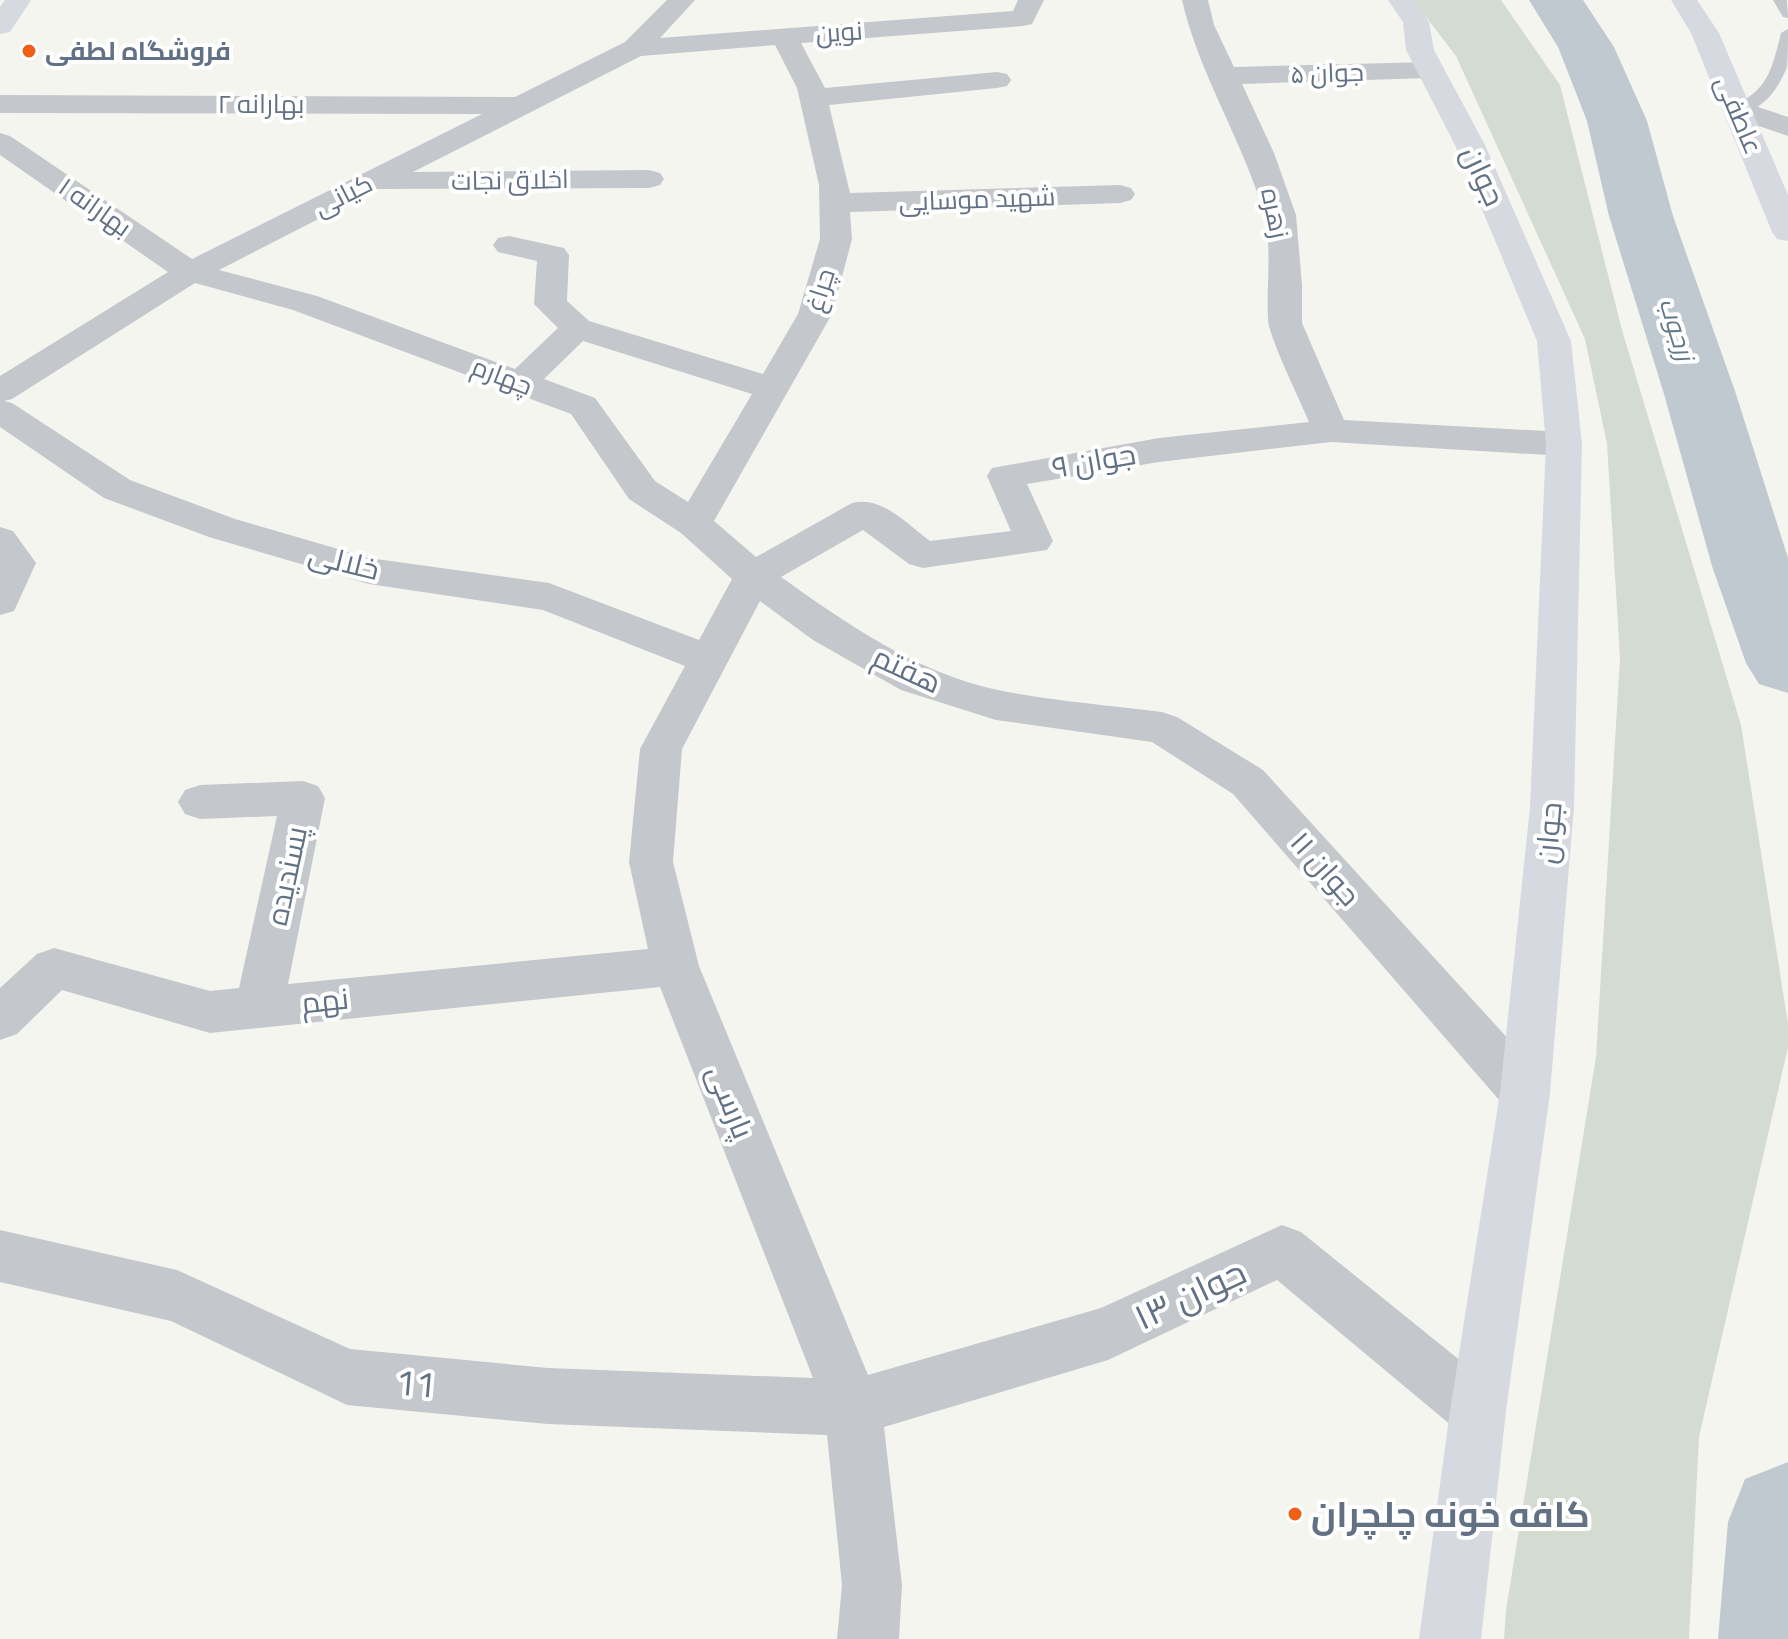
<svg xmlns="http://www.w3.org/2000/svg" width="1788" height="1639" font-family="'Titillium Web',Cairo,sans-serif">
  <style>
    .green { fill: #d4dcd1 }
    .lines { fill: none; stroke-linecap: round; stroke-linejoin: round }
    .river { fill: #c0c9cf; fill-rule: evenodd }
    .service { fill: #c4c7cb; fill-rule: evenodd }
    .minor { fill: #c4c7cb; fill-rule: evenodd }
    .secondary { fill: #d6d9df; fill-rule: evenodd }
    .primary { fill: #d6d9df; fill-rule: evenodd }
    .poi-dot { fill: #ee5f17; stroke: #fff; stroke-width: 3 }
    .labels { text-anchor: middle; stroke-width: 8; stroke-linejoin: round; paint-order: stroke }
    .far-street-label { font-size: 26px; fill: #627184; stroke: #fff }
    .far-poi-label { font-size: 26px; font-weight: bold; fill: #627184; stroke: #fff; text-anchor: start }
    .far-water-label { font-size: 26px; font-style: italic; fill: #627a88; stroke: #fff }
    .street-label { font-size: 30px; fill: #627184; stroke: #fff }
    .near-street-label { font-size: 36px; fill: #627184; stroke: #fff }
    .near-poi-label { font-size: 36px; font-weight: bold; fill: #627184; stroke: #fff; text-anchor: start }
  </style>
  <rect width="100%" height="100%" fill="#f5f5f0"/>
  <path class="green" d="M1413 0H1501L1560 85 1622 330 1741 725 1788 1024V1047L1699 1437 1689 1639H1504L1506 1610 1596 1057 1620 658 1607 444 1585 339 1456 56Z"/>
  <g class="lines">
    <g class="river">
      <path d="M1529 0H1583L1614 47 1647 121 1673 216 1736 394 1788 558V693L1759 684 1746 663 1712 566 1664 394 1609 216 1587 121 1558 47Z"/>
      <path d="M1788 1462V1639H1718L1728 1522 1745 1479Z"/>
    </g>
    <g class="service">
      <path d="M1773 0H1787L1788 18 1783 17Z"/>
      <path d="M1788 29C1788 40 1788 57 1787 67 1778 90 1759 117 1731 112V106C1768 92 1772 69 1781 33Z"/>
    </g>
    <g class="minor">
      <path d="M667 0H695L660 38 1013 11 1018 0H1044L1032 24 1023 26 801 43 825 88 997 72 1007 74 1011 80 1007 86 997 88 829 105 850 193 1120 185 1131 188 1135 194 1131 200 1120 203 850 212 852 239 832 314 714 521 756 557 852 503C881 495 907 524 930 541L1011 531 987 476 992 468 1159 438 1309 422C1300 400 1270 340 1268 320 1266 284 1273 245 1263 210 1241 138 1198 71 1182 0H1208L1214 25 1234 67 1430 62 1440 64 1444 70 1440 76 1430 78 1242 84 1274 153 1296 215 1302 285V323L1344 420 1564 432 1577 436 1582 444 1577 452 1564 456 1331 442 1159 462 1027 484 1053 541 1047 550 923 568 909 564 863 530 781 577C847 624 917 673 998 690 1051 701 1108 705 1162 712L1177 717 1263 770 1543 1077 1550 1093 1543 1109 1525 1115 1507 1109 1233 794 1152 742 996 720 901 690 813 640 760 601 682 749 673 862 699 966 868 1375 1101 1308 1282 1225 1301 1232 1498 1391 1506 1411 1498 1431 1478 1439 1458 1431 1277 1280 1108 1360 884 1427 902 1585 899 1639H837L842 1585 827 1435 548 1424 347 1405 171 1321 0 1282V1230L177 1270 350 1349 548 1368 813 1378 660 987 210 1033 62 990 17 1034 0 1040V988L37 954 54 948 210 991 239 988 277 816 200 819 185 814 178 802 185 790 200 785 303 781 318 786 325 798 288 984 648 949 629 862 640 749 685 666 543 610 369 584 209 537 104 498 0 427V376L168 272 0 155V133L10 136 192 259 482 114 0 113V95L515 97 625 42ZM775 45 797 88 819 185 820 239 798 314 763 374 589 321 567 301 569 255 564 248 509 236 498 238 493 245 498 252 537 261 534 304 558 328 515 369 317 296 219 270 377 189 649 188 660 185 664 179 660 173 649 170 413 172 641 56ZM195 283 293 310 571 414 629 499 681 533 732 579 699 640 549 583 369 558 235 519 130 480 12 403 4 401 12 399ZM583 341 752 394 688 502 655 481 595 398 544 379Z"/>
      <path d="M1737 100 1788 117V136L1727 115 1723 109 1727 103Z"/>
      <path d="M0 527 13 531 36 563 14 611 0 615Z"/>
    </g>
    <g class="secondary">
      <path d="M1388 0H1414L1429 22 1434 50 1485 145 1571 341 1582 444 1574 807 1550 1093 1506 1411 1481 1639H1419L1450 1411 1500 1093 1530 807 1546 444 1537 341 1455 145 1406 50 1403 22Z"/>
      <path d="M1671 0H1697L1719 33 1788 195V241L1777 239 1772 232 1691 33Z"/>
    </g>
    <path class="primary" d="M5 0H31L10 32 0 34V7Z"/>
  </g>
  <g class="poi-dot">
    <circle cx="29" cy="51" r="8"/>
    <circle cx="1295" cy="1514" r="8"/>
  </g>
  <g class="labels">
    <g class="far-street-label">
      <text transform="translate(839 32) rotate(-4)" y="9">نوین</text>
      <text transform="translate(1327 73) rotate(-2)" y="9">جوان ۵</text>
      <text x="261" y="113">بهارانه ۲</text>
      <text transform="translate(1739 115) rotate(67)" y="9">عاطفی</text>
      <text transform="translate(510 180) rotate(-1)" y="9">اخلاق نجات</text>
      <text transform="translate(343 195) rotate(-27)" y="9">کیانی</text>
      <text transform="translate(977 199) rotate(-2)" y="9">شهید موسایی</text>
      <text transform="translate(95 207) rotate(35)" y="9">بهارانه ۱</text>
      <text transform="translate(1275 213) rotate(78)" y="9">زهره</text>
      <text transform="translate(820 290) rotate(-72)" y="9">چراغ</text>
      <text transform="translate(502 376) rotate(21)" y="9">چهارم</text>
    </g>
    <g class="far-poi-label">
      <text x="45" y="60">فروشگاه لطفی</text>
    </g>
    <g class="far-water-label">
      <text transform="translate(1677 329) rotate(73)" y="9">زرجوب</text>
    </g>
    <g class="street-label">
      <text transform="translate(1483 176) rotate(65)" y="10">جوان</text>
      <text transform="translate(1094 461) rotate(-10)" y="10">جوان ۹</text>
      <text transform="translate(344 562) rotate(14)" y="10">خلالی</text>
      <text transform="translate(907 670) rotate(25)" y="10">هفتم</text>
      <text transform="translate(1549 833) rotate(-85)" y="10">جوان</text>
      <text transform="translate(1325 869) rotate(48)" y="10">جوان ۱۱</text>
      <text transform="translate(287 876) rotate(-78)" y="10">پسندیده</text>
      <text transform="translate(325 1001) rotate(-6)" y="10">نهم</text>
      <text transform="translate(730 1102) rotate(68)" y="10">پارسی</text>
    </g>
    <g class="near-street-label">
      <text transform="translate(1190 1294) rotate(-25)" y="13">جوان ۱۳</text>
      <text transform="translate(416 1383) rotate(5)" y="13">11</text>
    </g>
    <g class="near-poi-label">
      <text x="1311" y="1527">کافه خونه چلچران</text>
    </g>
  </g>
</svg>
